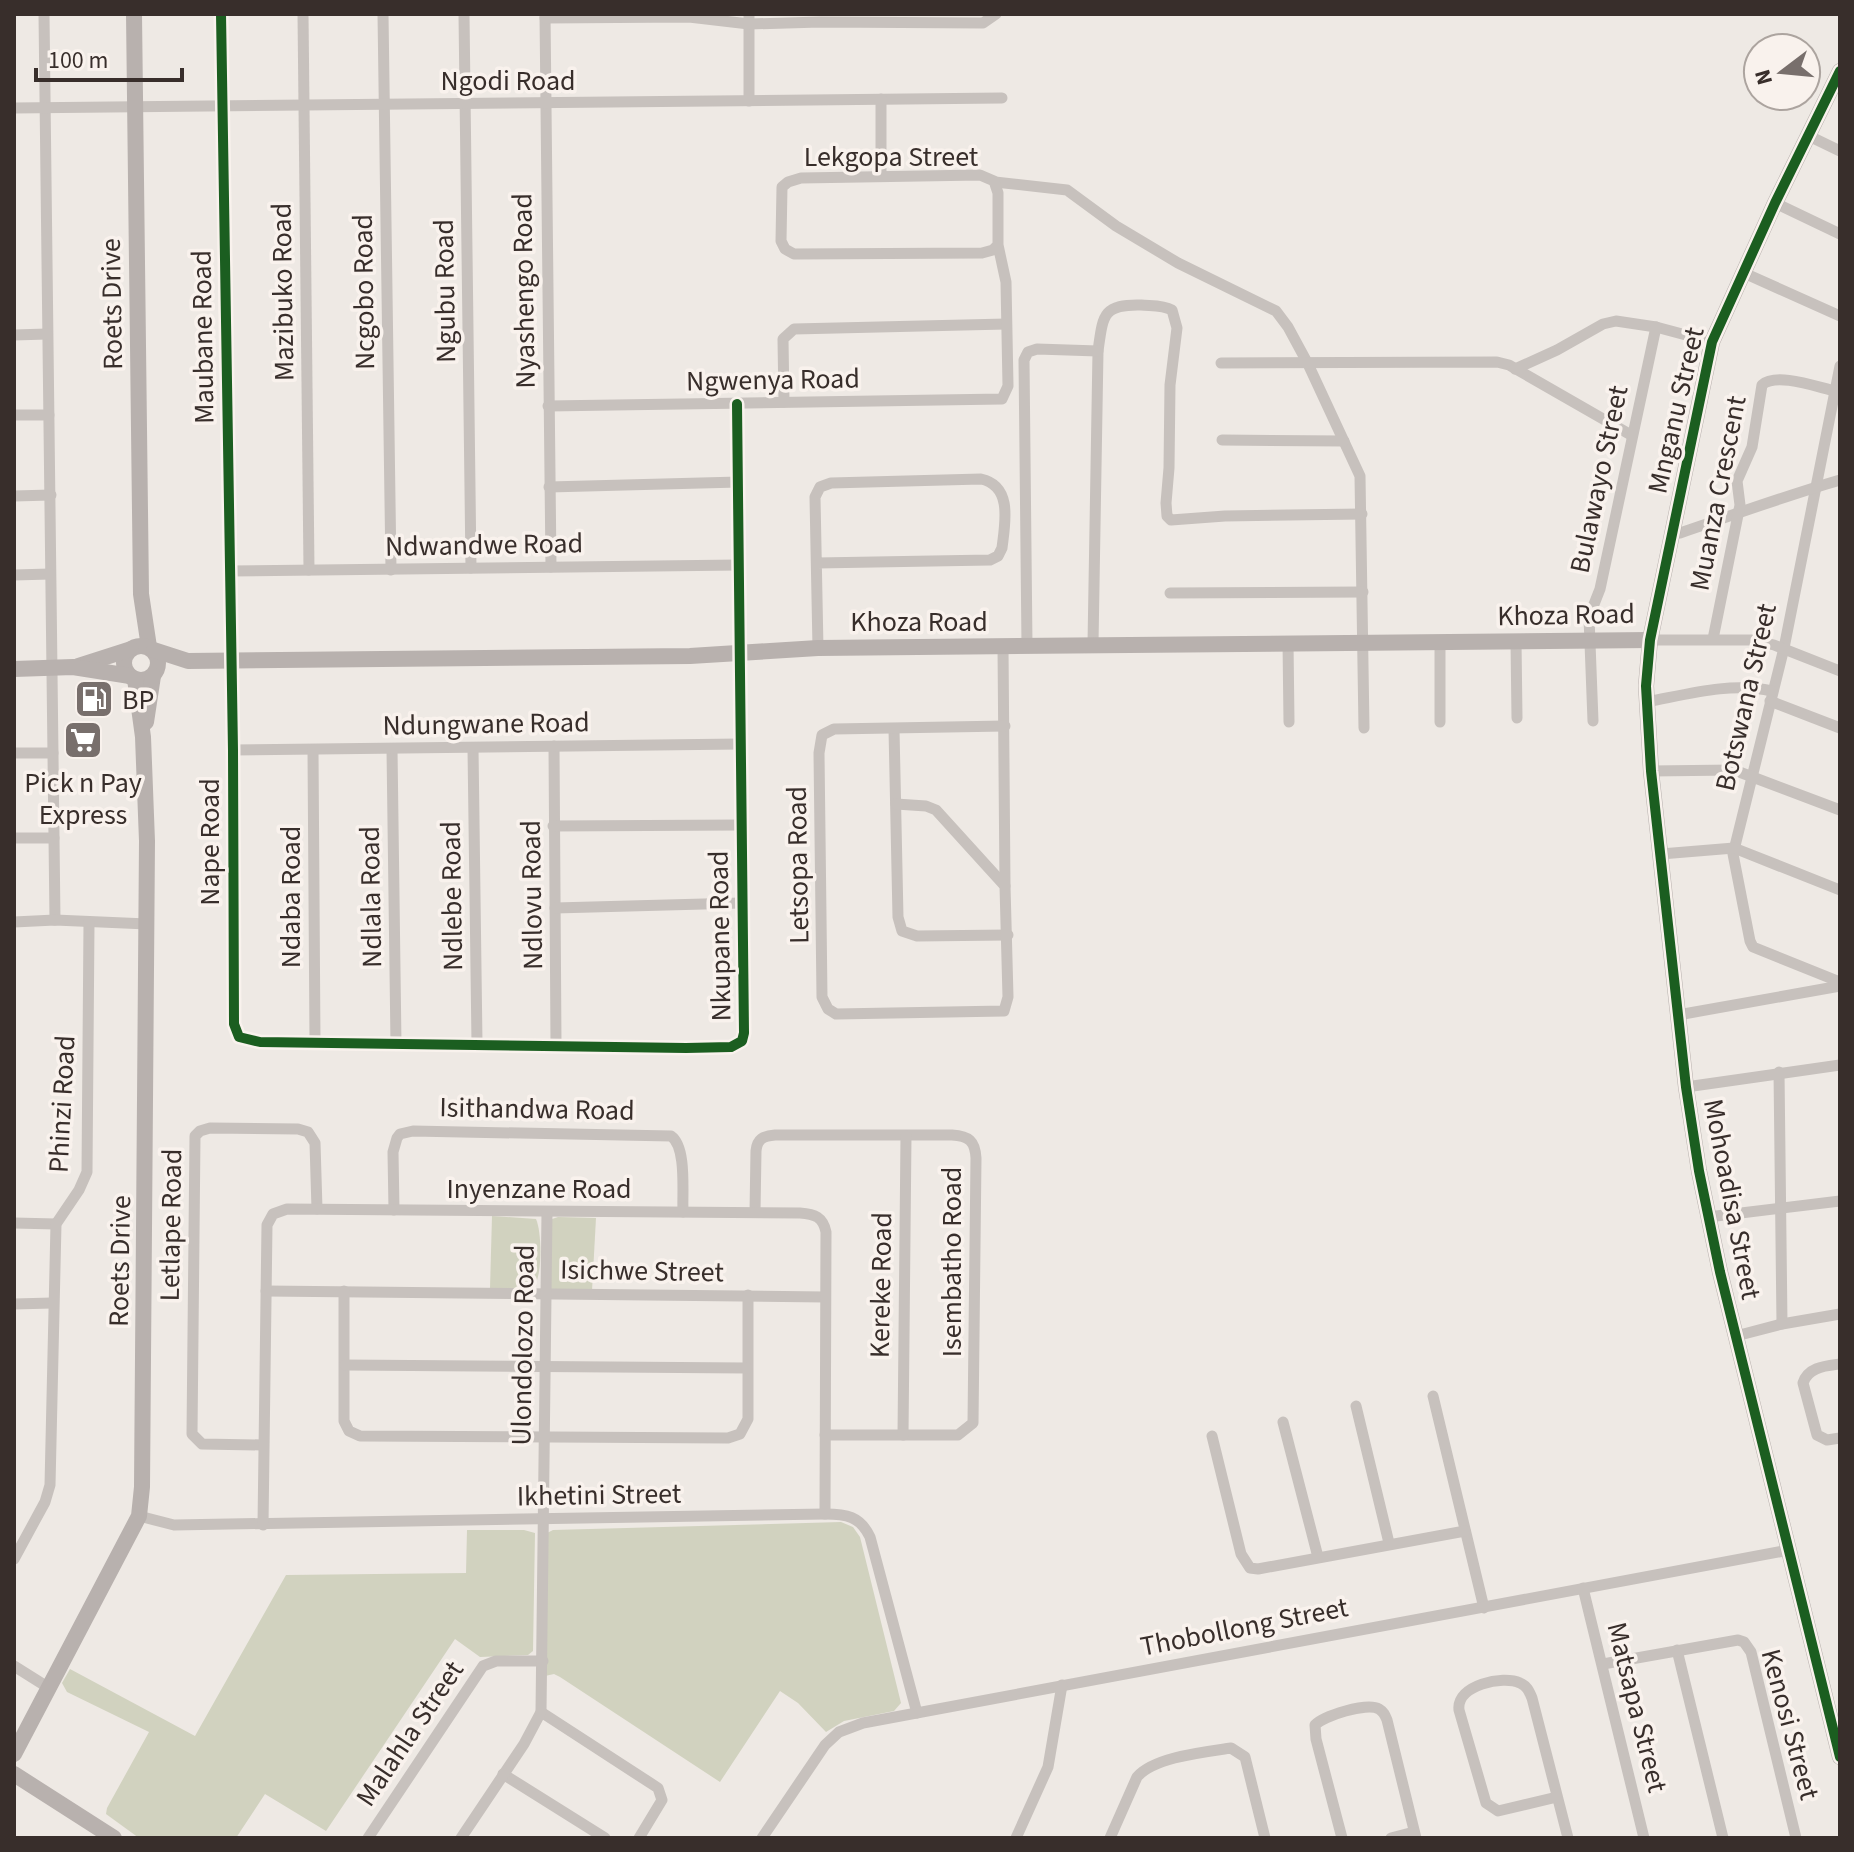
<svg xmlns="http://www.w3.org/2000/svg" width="1854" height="1852" font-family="'Source Sans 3',sans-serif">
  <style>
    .green { fill: #d1d2bf }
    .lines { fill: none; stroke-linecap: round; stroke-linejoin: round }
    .street { stroke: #c7c1bd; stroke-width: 11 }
    .secondary { stroke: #b8b1ae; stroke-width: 16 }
    .cycleway-casing { stroke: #f9f2ed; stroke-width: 15 }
    .cycleway { stroke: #1b5e20; stroke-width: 10 }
    .labels { text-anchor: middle; stroke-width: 7; stroke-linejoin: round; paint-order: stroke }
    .street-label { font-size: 28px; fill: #382e2b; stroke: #f9f2ed }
    .poi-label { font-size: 28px; fill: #382e2b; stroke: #f9f2ed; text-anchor: start }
  </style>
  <rect width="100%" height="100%" fill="#eee9e4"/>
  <g class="green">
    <path d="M492 1216 536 1219C542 1232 543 1280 532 1289H490Z"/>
    <path d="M558 1217 596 1218 592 1291 549 1289 552 1219Z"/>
    <path d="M841 1522 853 1527 860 1537 901 1703 894 1711 844 1721 826 1732 798 1703 780 1691 720 1782 560 1677 554 1674 545 1676 547 1533 553 1530Z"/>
    <path d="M467 1530H524L535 1533 533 1651 528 1655 480 1657 455 1639 326 1831 265 1794 236 1838H139L106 1814 107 1808 149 1732 67 1692 62 1683 70 1669 195 1736 286 1575 466 1573Z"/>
  </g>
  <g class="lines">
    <g class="street">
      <path d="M44 14 55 920"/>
      <path d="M221 14 233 750 234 1024 239 1037 260 1042 686 1048 731 1047 742 1041 744 1033 737 404"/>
      <path d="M303 14 309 570"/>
      <path d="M383 14 391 570"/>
      <path d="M464 14 471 568"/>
      <path d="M545 14 551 567"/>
      <path d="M749 14V101"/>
      <path d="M545 18 689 17 749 24 820 22 983 23 996 14"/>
      <path d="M14 108 1002 98"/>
      <path d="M1809 136 1840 151"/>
      <path d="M881 175V99"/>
      <path d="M995 182 1067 190 1116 226 1178 263 1276 311 1288 327 1308 364 1360 476 1364 728"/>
      <path d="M1775 203 1840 234"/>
      <path d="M1744 273 1840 316"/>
      <path d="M14 335 47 334"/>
      <path d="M1221 363 1497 362 1509 365 1631 435"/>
      <path d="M1840 366 1784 648 1733 854 1750 941 1753 947 1840 982"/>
      <path d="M1515 369 1557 350 1603 324 1616 321 1656 327 1712 342"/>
      <path d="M784 402 783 339 794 329 1006 324"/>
      <path d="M548 406 1002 399 1008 386 1006 282 998 245V193L994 181 980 175 801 178 788 182 782 187 781 241 785 249 794 254 982 253 993 250 998 245"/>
      <path d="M14 415H49"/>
      <path d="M1222 440 1344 441"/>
      <path d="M549 487 739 482"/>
      <path d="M14 496 51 495"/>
      <path d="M1680 533C1733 515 1785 496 1840 480"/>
      <path d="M817 563 990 560 998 556 1002 548C1005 523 1013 486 981 479L831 483 820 487 815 497 818 648"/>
      <path d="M230 571 739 565"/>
      <path d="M14 575 50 574"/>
      <path d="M1170 593 1363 592"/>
      <path d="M1713 639 1740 505 1737 481 1752 447 1762 385C1776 372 1817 387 1835 391"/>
      <path d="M1650 640H1752L1774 645 1840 671"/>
      <path d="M1516 641 1517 718"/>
      <path d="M1288 642 1289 722"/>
      <path d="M1440 642V722"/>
      <path d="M1093 644 1098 351C1103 316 1102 304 1141 305 1152 306 1163 305 1172 310L1177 328 1170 385 1169 468 1166 503 1167 516 1171 520 1225 516 1362 514"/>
      <path d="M1027 645 1024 360 1028 352 1037 349 1098 351"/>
      <path d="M1003 647 1005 886"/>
      <path d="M1770 701 1840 728"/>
      <path d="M1647 702C1689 694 1729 682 1772 691"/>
      <path d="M1593 721 1589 617 1600 589 1656 327"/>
      <path d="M894 729 898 917 902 931 917 936 1008 935"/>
      <path d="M554 746 556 1044"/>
      <path d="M473 748 477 1043"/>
      <path d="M392 749 396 1044"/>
      <path d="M233 750 740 744"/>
      <path d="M313 750 315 1043"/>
      <path d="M14 753H53"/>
      <path d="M1651 771 1734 770 1840 810"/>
      <path d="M896 804 926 806 936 810 1005 886 1008 997 1004 1011 836 1014 828 1009 822 997 819 753 822 735 834 729 1005 726"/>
      <path d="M553 826 741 825"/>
      <path d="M14 838H54"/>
      <path d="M1661 854 1734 848 1840 890"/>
      <path d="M555 908 741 903"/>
      <path d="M14 922 55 920 147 924"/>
      <path d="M1678 1015 1840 986"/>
      <path d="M1779 1072 1782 1324"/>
      <path d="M1686 1087 1840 1065"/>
      <path d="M394 1210 393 1152 397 1138 400 1134 413 1131 671 1136C687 1147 682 1193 683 1212"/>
      <path d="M755 1212 756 1151C757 1139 763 1136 775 1135H952C969 1136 975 1141 976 1158L973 1423 958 1435H825"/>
      <path d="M1708 1217 1840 1201"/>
      <path d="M14 1223 56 1224"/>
      <path d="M266 1291 825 1297"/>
      <path d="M344 1291V1421L349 1431 360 1436 728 1438 740 1434 748 1419V1295"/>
      <path d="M14 1304 52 1303"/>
      <path d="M1736 1336 1782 1324 1840 1314"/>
      <path d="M1840 1364C1825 1366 1808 1367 1803 1383L1817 1435 1827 1440 1840 1438"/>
      <path d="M345 1365 747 1368"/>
      <path d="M1433 1396 1484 1608"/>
      <path d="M1356 1406 1389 1543"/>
      <path d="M1283 1422 1318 1557"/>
      <path d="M903 1435 906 1136"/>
      <path d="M1212 1436 1241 1554 1250 1568 1258 1569 1465 1531"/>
      <path d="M263 1445 202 1444 192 1434 195 1136 200 1131 210 1128 298 1129 308 1132 315 1143 317 1209"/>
      <path d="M139 1516 174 1525 825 1514C846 1514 860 1516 870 1537L917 1713"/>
      <path d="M263 1525 267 1225 273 1214 287 1209 800 1213C815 1214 823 1217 826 1232L825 1514"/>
      <path d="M14 1559 45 1502 50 1485 56 1224 79 1190 87 1172 89 923"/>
      <path d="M1583 1588 1644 1838"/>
      <path d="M1677 1650 1723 1838"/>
      <path d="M1603 1664 1738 1640 1744 1642 1751 1652 1796 1838"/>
      <path d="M14 1666 49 1688"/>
      <path d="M541 1712 658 1788 662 1800 639 1838"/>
      <path d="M503 1774 605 1838"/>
      <path d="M1557 1797 1498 1811 1486 1803 1459 1710C1456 1685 1503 1675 1520 1683 1527 1686 1529 1691 1532 1698L1568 1838"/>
      <path d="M368 1838 483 1666 496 1661H543"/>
      <path d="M461 1838 524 1744 541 1712 547 1212"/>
      <path d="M762 1838 825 1745 839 1732 863 1723 1789 1550"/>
      <path d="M1016 1838 1048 1767 1062 1685"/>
      <path d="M1110 1838 1137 1777C1154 1757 1205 1752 1231 1748L1245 1757 1265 1838"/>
      <path d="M1342 1838 1316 1739 1315 1725C1323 1716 1367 1702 1379 1709 1384 1712 1385 1715 1387 1720L1416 1838"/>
      <path d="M1391 1838 1414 1832"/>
    </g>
    <g class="secondary">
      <path d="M134 14 141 594 149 647"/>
      <path d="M1840 71 1775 203 1712 342 1650 640 1646 686 1651 771 1686 1087 1699 1171 1720 1272 1840 1757"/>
      <circle cx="141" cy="663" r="17"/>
      <path d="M154 650 188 661 690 656 818 648 1650 640"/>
      <path d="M78 666 131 649"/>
      <path d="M14 669 73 667 130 676"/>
      <path d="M146 722 153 676"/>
      <path d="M14 1754 139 1516 142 1487 147 841 143 737 135 679"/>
      <path d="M14 1774 114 1838"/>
    </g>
    <defs>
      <g id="cycleway">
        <path d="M221 14 233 750 234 1024 239 1037 260 1042 686 1048 731 1047 742 1041 744 1033 737 404"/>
        <path d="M1840 71 1775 203 1712 342 1650 640 1646 686 1651 771 1686 1087 1699 1171 1720 1272 1840 1757"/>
      </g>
    </defs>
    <use href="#cycleway" class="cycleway-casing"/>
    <use href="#cycleway" class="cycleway"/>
  </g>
  <defs>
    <symbol id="fuel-square" viewBox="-11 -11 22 22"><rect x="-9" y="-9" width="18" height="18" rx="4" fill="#786f6c" stroke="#f9f2ed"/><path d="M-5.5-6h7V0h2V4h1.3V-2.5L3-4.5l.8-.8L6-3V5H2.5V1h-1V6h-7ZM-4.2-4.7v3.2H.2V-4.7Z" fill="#fff"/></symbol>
    <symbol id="supermarket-square" viewBox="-11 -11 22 22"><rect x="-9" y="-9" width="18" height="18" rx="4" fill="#786f6c" stroke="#f9f2ed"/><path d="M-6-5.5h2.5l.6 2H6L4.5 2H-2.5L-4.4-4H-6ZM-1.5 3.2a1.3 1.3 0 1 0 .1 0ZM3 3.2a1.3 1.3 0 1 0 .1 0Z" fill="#fff"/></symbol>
  </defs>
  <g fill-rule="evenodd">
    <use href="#fuel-square" x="72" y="677" width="44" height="44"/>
    <use href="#supermarket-square" x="61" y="718" width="44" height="44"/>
  </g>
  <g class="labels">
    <g class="street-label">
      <text x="508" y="90">Ngodi Road</text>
      <text x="891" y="166">Lekgopa Street</text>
      <text transform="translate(444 291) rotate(-91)" y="10">Ngubu Road</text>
      <text transform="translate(523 291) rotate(-91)" y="10">Nyashengo Road</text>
      <text transform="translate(282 292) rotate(-91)" y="10">Mazibuko Road</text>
      <text transform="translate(363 292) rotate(-91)" y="10">Ncgobo Road</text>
      <text transform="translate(111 304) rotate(-91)" y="10">Roets Drive</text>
      <text transform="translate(202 337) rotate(-91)" y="10">Maubane Road</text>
      <text transform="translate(773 379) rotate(-1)" y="10">Ngwenya Road</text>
      <text transform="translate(1675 410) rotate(-77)" y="10">Mnganu Street</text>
      <text transform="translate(1598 479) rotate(-78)" y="10">Bulawayo Street</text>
      <text transform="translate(1717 493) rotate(-79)" y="10">Muanza Crescent</text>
      <text transform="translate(484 544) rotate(-1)" y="10">Ndwandwe Road</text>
      <text transform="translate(1566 614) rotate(-1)" y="10">Khoza Road</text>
      <text x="919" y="631">Khoza Road</text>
      <text transform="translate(1745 697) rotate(-77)" y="10">Botswana Street</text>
      <text transform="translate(486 723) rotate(-1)" y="10">Ndungwane Road</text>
      <text transform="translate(209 842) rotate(-90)" y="10">Nape Road</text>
      <text transform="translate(797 865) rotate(-91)" y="10">Letsopa Road</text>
      <text transform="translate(531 895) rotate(-91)" y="10">Ndlovu Road</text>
      <text transform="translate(451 896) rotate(-91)" y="10">Ndlebe Road</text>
      <text transform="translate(290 897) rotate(-90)" y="10">Ndaba Road</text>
      <text transform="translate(370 897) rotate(-91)" y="10">Ndlala Road</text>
      <text transform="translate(719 936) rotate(-91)" y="10">Nkupane Road</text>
      <text transform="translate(61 1104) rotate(-87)" y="10">Phinzi Road</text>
      <text transform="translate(537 1108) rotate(1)" y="10">Isithandwa Road</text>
      <text x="539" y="1198">Inyenzane Road</text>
      <text transform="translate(1733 1199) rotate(79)" y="10">Mohoadisa Street</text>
      <text transform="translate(170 1225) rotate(-89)" y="10">Letlape Road</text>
      <text transform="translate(119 1261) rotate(-89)" y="10">Roets Drive</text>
      <text transform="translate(951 1262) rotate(-90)" y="10">Isembatho Road</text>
      <text transform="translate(642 1270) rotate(1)" y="10">Isichwe Street</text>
      <text transform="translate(880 1285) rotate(-89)" y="10">Kereke Road</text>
      <text transform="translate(522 1345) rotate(-89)" y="10">Ulondolozo Road</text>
      <text transform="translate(599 1494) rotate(-1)" y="10">Ikhetini Street</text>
      <text transform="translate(1244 1626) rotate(-11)" y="10">Thobollong Street</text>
      <text transform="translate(1638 1707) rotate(76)" y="10">Matsapa Street</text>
      <text transform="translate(1791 1724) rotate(75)" y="10">Kenosi Street</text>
      <text transform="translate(409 1733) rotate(-56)" y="10">Malahla Street</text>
    </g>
    <g class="poi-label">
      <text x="122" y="709">BP</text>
      <text x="83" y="792" text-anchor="middle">Pick n Pay<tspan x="83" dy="32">Express</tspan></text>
    </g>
  </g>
  <rect width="1854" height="1852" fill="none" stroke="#382e2b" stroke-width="32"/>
  <g transform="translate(1782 72) rotate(254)"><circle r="38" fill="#f9f2ed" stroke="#aca49f" stroke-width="2"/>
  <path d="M0-6L14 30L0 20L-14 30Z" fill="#786f6c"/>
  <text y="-12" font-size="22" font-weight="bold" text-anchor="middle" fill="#382e2b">N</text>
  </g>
  <path d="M36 68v12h146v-12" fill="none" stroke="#382e2b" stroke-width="4"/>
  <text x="48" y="68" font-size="24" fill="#382e2b" stroke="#f9f2ed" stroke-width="6" paint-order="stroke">100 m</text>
</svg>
